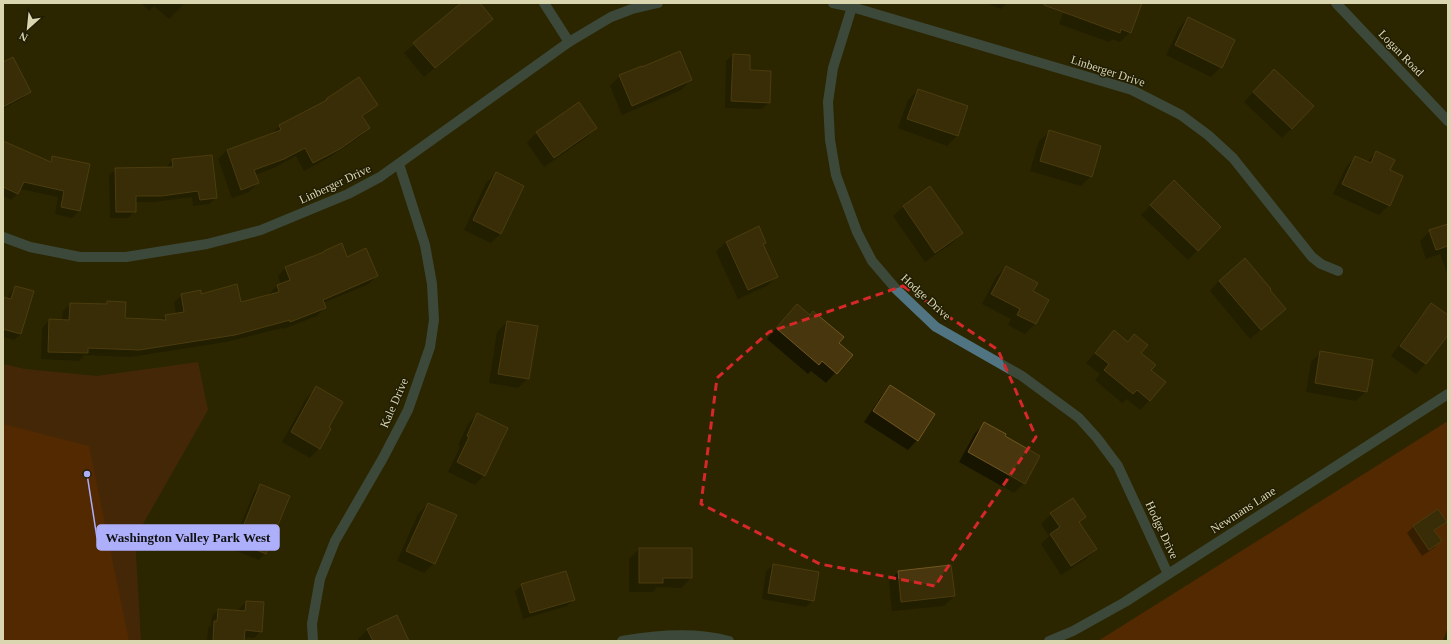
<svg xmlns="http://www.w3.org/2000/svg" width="1451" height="644" font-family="'Times New Roman',serif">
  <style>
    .green { fill: #622910 }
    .forest { fill: #802d00 }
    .shadow { fill: #0007 }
    .building { fill: #48360f; stroke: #725720 }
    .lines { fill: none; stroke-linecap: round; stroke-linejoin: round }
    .minor { stroke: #507481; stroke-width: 10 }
    .marked { fill: none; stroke: #d62828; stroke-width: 3; stroke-dasharray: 8 5; stroke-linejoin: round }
    .labels { text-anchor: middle; stroke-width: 3; stroke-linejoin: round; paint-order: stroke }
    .street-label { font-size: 12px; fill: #dad6b0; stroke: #201d05 }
    .leader { fill: none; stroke: #adaffb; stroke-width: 1.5 }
    .callout-dot { fill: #adaffb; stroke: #201d05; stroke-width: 1.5 }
    .callout { fill: #adaffb; stroke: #adaffb; stroke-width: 1.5 }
    .callout-label { font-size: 13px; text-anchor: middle; font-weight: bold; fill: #111 }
  </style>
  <rect width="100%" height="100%" fill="#2b2600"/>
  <path class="green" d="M198 362 208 410 135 538 141 641H3V364L25 369 97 376Z"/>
  <g class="forest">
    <path d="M1448 421V627L1443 641H1098Z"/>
    <path d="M3 424 89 446 129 641H3Z"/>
  </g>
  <g class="shadow">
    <path d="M141 3H185L169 19 154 6 149 11Z"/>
    <path d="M462 3H478L482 28 424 77 404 53Z"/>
    <path d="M986 3H1007L1001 9Z"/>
    <path d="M1067 3H1141L1130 32 1120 42 1112 39 1109 42 1059 24Z"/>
    <path d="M1188 18 1221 67 1211 77 1166 55 1179 28Z"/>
    <path d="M733 55 749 71 769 103 762 109 725 108 726 61Z"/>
    <path d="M3 63 30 92 23 98 3 109Z"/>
    <path d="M641 67 691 80 681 90 622 115 610 86 620 76Z"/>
    <path d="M1264 80 1292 128 1282 138 1244 102Z"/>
    <path d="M918 90 967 107 957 136 947 146 898 128 908 100Z"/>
    <path d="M327 100 377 104 362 118 369 128 360 137 330 157 304 171 296 156 274 168 255 175 258 183 249 192 232 198 218 159 227 150 271 135 279 126 322 104Z"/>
    <path d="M579 103 596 128 586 138 544 167 527 143 536 133Z"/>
    <path d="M1049 132 1091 176 1081 186 1030 171 1039 141Z"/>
    <path d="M3 142 48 162 53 157 89 165 79 211 72 218 55 214 58 197 20 189 18 193 11 200 3 196Z"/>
    <path d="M1377 152 1389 171V205L1379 215 1333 194 1346 167 1355 157 1367 162Z"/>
    <path d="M172 160 216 198 209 204 193 206 192 197 154 202H135V211L128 218H110L109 175 116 169 166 168Z"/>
    <path d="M496 173 501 233 491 243 464 230 486 183Z"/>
    <path d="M1174 182 1220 227 1188 260 1141 215Z"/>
    <path d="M930 188 962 233 952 243 925 262 893 216 903 207Z"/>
    <path d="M1448 225V272H1447L1440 254 1426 259 1420 241 1430 231Z"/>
    <path d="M726 242 765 243 762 246 776 277 767 286 738 299 716 252Z"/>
    <path d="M347 258 376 276 369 284 323 303 325 308 317 316 283 329 282 328 226 342 131 357 84 355 79 361 41 359 42 328 49 320H62L63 311 70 304 105 305 108 302 124 319 161 320 166 316 176 314 174 302 182 295H200L241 304 270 296 269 294 277 286 281 285 278 276 285 268Z"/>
    <path d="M1006 267 1032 292 1048 300 1035 324 1025 334 1008 325 1011 319 982 304 996 277Z"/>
    <path d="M1219 281 1269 290 1285 309 1250 339 1210 291Z"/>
    <path d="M15 287 32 292 21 334 14 340 3 337V330L18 334V332L3 328V298L7 299 9 294Z"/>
    <path d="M1432 305 1448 317V333L1425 364 1416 374 1391 356 1422 314Z"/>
    <path d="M787 315 837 343 851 355 826 383 811 371 808 374 767 339Z"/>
    <path d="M507 322 528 378 518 388 489 383 497 332Z"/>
    <path d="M1114 332 1127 342 1134 335 1140 353 1150 370V400L1140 410 1127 399 1122 403 1095 380 1100 374 1086 363Z"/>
    <path d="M1321 352 1366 391 1356 401 1306 392 1311 362Z"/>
    <path d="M890 387 917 440 908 450 864 422 881 397Z"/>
    <path d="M317 388 328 428 319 448 310 458 282 442 307 397Z"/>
    <path d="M478 414 484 475 475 485 448 472 460 447 458 445 468 424Z"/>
    <path d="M985 423 1024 483 1014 493 959 462 975 433Z"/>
    <path d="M260 485 265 553 259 560 231 549 254 492Z"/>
    <path d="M428 504 434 563 424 573 397 561 418 514Z"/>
    <path d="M1438 510 1445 521 1434 531 1441 541 1434 548 1422 556 1407 533 1413 527Z"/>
    <path d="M1051 514 1085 517 1079 523 1096 549 1086 559 1061 575 1041 544 1049 536 1041 524Z"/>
    <path d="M639 549H691V578L681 588 657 587 653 592H629V559Z"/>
    <path d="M773 565 813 600 806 607 762 599 766 571Z"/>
    <path d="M898 572 954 596 944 606 892 611 889 582Z"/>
    <path d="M522 585 574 599 567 606 523 619 515 591Z"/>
    <path d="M246 602 261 631 254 638 244 637 243 641H207L208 628 211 625 212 616 218 610 239 611V609Z"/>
    <path d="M368 629 408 641H359L358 639Z"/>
  </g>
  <g class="building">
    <path d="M461 3H480L493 19 435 68 413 43Z"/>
    <path d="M1044 3H1142L1131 33 1121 29 1120 33 1044 5Z"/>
    <path d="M1188 17 1235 40 1222 68 1175 45Z"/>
    <path d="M680 51 692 80 632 106 619 75 642 66V67Z"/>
    <path d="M733 54 750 55V70L771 71 770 103 731 101Z"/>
    <path d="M13 57 31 92 3 107V62Z"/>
    <path d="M1274 69 1314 106 1292 129 1253 92Z"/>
    <path d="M359 77 378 105 362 116 370 128 340 149 313 163 305 148 284 159 254 170 259 183 241 190 227 150 281 130 279 125 327 100 326 99Z"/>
    <path d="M918 89 968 106 958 136 907 119Z"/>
    <path d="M579 102 597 128 554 158 536 132Z"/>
    <path d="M1049 130 1101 146 1092 177 1040 161Z"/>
    <path d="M3 141 51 162 52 156 90 164 80 211 61 207 64 191 24 182 18 194 3 187Z"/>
    <path d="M1376 151 1395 160 1390 170 1403 176 1390 206 1342 184 1355 156 1371 163Z"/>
    <path d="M212 155 217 198 200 200 198 191 161 196H136V212H116L115 168 173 167 172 159Z"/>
    <path d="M496 172 524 186 501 234 473 220Z"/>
    <path d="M1174 180 1221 227 1198 251 1150 205Z"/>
    <path d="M930 186 963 233 935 253 903 206Z"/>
    <path d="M1448 224V246L1436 250 1429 230Z"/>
    <path d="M759 226 766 243 763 244 778 277 748 290 726 242Z"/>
    <path d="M342 243 347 257 366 248 378 276 323 300 326 308 290 322V320L235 335 139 350 88 348V353L48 352 49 319 69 320 70 303 107 304V301L126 302 125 318 166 320 165 315 184 312 181 294 201 290V294L237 284 241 302 279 292 277 285 290 280 285 267 324 252V251Z"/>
    <path d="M1245 258 1271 289 1270 290 1286 309 1261 330 1219 281Z"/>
    <path d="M1006 266 1038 283 1033 291 1049 300 1036 324 1017 315 1020 309 991 294Z"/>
    <path d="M15 286 34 291 21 334 3 329V297L11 299Z"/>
    <path d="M1431 303 1448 315V335L1426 364 1400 346Z"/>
    <path d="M797 304 810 315 813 311 844 337 839 343 853 355 837 374 822 361 819 365 776 328Z"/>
    <path d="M507 321 538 326 529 379 498 374Z"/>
    <path d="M1114 330 1128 342 1134 334 1148 345 1141 353 1156 365 1151 370 1166 382 1150 401 1137 390 1133 394 1104 370 1109 364 1095 353Z"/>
    <path d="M1320 351 1373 360 1367 392 1315 383Z"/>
    <path d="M890 385 935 414 918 441 873 411Z"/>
    <path d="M316 386 343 402 329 427 331 429 320 449 291 432Z"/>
    <path d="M477 413 508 428 485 476 457 462 469 437 467 436Z"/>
    <path d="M984 422 1006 434 1005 436 1040 456 1025 484 968 452Z"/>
    <path d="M260 484 290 496 266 554 237 542Z"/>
    <path d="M1073 498 1086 517 1079 522 1097 549 1071 566 1050 534 1060 527 1050 513Z"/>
    <path d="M428 503 457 515 435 564 406 551Z"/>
    <path d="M1438 509 1447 522 1434 530 1442 541 1429 550 1413 526Z"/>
    <path d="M639 548H692V578H663V583H639Z"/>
    <path d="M773 564 819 572 814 601 768 593Z"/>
    <path d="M951 565 955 596 901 602 898 571Z"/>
    <path d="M566 571 575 600 530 613 521 584Z"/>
    <path d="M246 601 264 602 262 632 245 630 244 641H213L214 621H217L218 609 245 611Z"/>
    <path d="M397 615 409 641H373L367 629Z"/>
  </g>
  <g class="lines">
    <g class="minor">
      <path d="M544 3 569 42"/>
      <path d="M833 3 852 7 1132 90 1181 115 1208 135 1233 158 1312 257 1321 264 1338 271"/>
      <path d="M1336 3 1448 121"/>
      <path d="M852 7 833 68 828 102 830 140 836 175 857 232 872 261 896 289 936 327 1022 376 1079 418 1097 438 1118 466 1168 574"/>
      <path d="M3 237 30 247 80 257H126L207 244 261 230 348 194 380 177 569 42 611 17 632 9 658 3"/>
      <path d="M313 641 312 624 320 579 335 541 383 458 408 410 430 347 434 320 432 284 425 245 399 164"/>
      <path d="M622 641C656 635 695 632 729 641"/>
      <path d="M1049 641 1073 631 1125 602 1448 394"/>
    </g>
  </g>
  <path d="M0 0H1451V644H0ZM903 286 998 350 1036 437 935 586 820 564 701 504 717 378 769 332Z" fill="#2b2600" fill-opacity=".55" fill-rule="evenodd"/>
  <path class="marked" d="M903 286 998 350 1036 437 935 586 820 564 701 504 717 378 769 332Z"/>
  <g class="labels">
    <g class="street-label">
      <text transform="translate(1401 53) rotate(46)" y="4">Logan Road</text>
      <text transform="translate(1108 71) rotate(18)" y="4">Linberger Drive</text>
      <text transform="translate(335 184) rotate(-25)" y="4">Linberger Drive</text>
      <text transform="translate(926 297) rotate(42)" y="4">Hodge Drive</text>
      <text transform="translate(394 403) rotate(-66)" y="4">Kale Drive</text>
      <text transform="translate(1243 510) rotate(-33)" y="4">Newmans Lane</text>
      <text transform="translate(1162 530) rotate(65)" y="4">Hodge Drive</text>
    </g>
  </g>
  <path class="leader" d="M87 474L97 538"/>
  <circle class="callout-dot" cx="87" cy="474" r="4"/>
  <rect class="callout" x="97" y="525" width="182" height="25" rx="4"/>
  <g class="callout-label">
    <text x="188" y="542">Washington Valley Park West</text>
  </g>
  <rect width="1451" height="644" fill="none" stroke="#dad6b0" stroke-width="8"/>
  <g transform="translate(28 28) rotate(207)" stroke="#201d05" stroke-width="3" paint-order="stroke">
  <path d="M0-3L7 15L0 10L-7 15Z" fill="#dad6b0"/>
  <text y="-6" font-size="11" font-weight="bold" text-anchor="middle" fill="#dad6b0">N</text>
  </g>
</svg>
